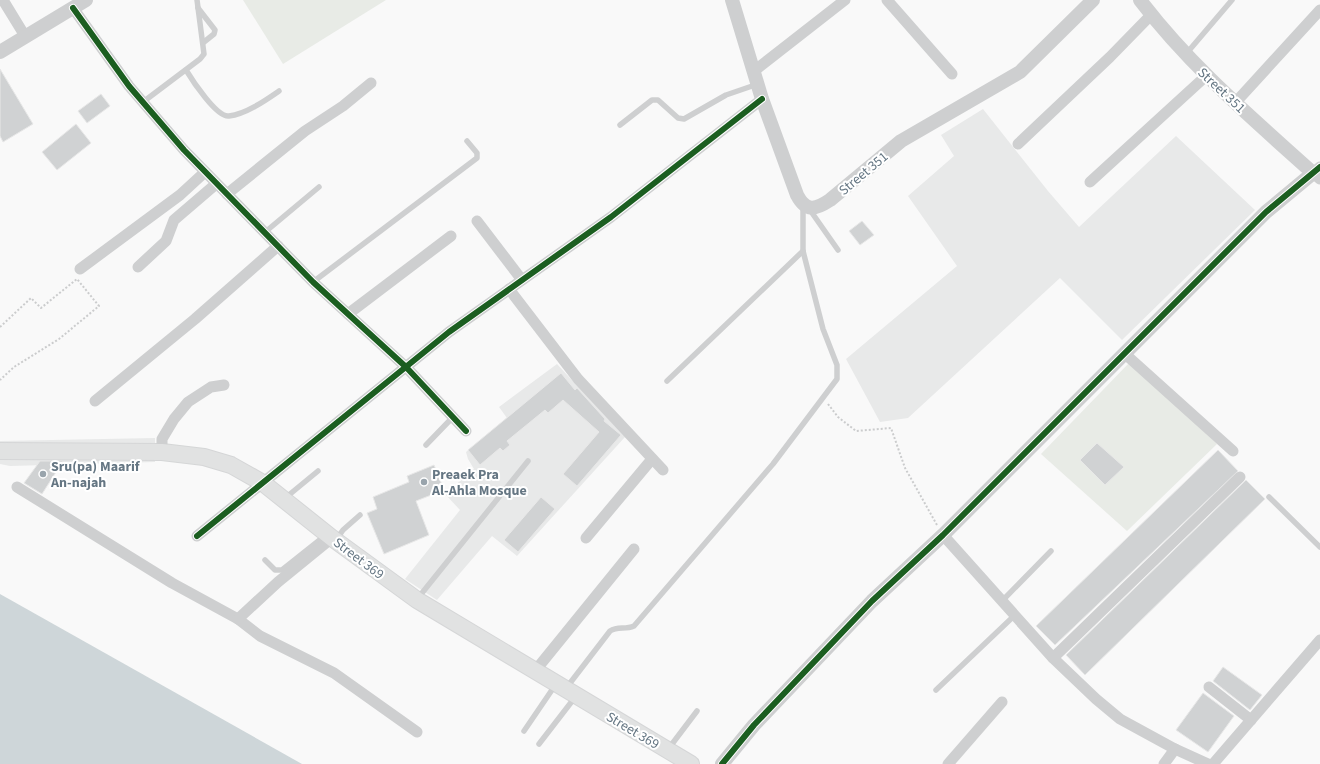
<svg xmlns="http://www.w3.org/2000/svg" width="1320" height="764" font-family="'Source Sans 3',sans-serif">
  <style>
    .built { fill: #e8e9e9 }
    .green { fill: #e8ebe6 }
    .water { fill: #ced6d9 }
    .building { fill: #d0d2d3; stroke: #e8e8e8 }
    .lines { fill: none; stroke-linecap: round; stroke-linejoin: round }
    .secondary-casing { stroke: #d5d6d7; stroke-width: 18 }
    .path { stroke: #cbcccd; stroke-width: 2; stroke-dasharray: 2 2; stroke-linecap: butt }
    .service { stroke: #cecfd0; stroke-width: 5.5 }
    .minor { stroke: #cecfd0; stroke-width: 11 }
    .tertiary { stroke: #cecfd0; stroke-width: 14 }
    .secondary { stroke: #e1e2e2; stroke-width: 16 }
    .cycleway-casing { stroke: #fff; stroke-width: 8 }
    .cycleway { stroke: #1b5e20; stroke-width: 6 }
    .poi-dot { fill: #99a4ac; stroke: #fff; stroke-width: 1.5 }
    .labels { text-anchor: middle; stroke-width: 4; stroke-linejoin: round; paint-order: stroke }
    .street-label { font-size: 14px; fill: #657683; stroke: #fff }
    .poi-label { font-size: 14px; font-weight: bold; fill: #657683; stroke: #fff; text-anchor: start }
  </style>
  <rect width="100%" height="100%" fill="#f9f9f9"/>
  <g class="built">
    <path d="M983 109 1048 191 1079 227 1176 136 1255 210 1122 340 1060 278 908 418 880 422 846 359 957 266 908 196 954 156 941 135Z"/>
    <path d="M557 364 625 437 517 556 492 536 437 600 405 579 460 510 445 494 474 469 468 459 466 452 507 418 499 407Z"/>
    <path d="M155 438V462L10 466 0 464V441Z"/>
  </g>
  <g class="green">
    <path d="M243 0H386L283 64Z"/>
    <path d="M1130 362 1217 444 1127 531 1041 454Z"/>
  </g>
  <path class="water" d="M0 594 302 764H0Z"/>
  <g class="building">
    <path d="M0 69 33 124 3 142 0 136Z"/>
    <path d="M101 94 110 106 87 123 78 111Z"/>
    <path d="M76 124 91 143 57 170 42 152Z"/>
    <path d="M862 221 874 235 860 245 849 231Z"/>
    <path d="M561 373 575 390 577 388 605 419 604 421 621 435 577 486 563 474 599 432 563 400 548 413 545 410 507 441 510 445 503 451 500 448 480 465 468 450Z"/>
    <path d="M1097 443 1124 467 1105 485 1080 460Z"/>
    <path d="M1218 450 1238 471 1055 645 1036 626Z"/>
    <path d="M40 461H63L42 494 24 483Z"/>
    <path d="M434 465 444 490 416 501 429 535 384 554 367 513 377 509 373 497 409 482 407 476Z"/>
    <path d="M1246 480 1265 499 1085 675 1066 655Z"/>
    <path d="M541 497 555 509 518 552 504 540Z"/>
    <path d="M1223 667 1262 695 1250 710 1213 681Z"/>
    <path d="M1203 693 1234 716 1208 752 1176 730Z"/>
  </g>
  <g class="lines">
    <defs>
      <path id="secondary" d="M0 451 162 452 204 457 231 465 263 483 332 538 417 600 691 764"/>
    </defs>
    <use href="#secondary" class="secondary-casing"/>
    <g class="path">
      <path d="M0 327 31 298 41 308 77 279 99 306 59 339 14 367 0 380"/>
      <path d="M828 404 838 417 856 431 891 428 905 468 937 525"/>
    </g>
    <g class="service">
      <path d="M198 8 215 30 214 34 204 42"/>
      <path d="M1186 54 1232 0"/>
      <path d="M186 70C192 80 217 118 229 116 246 114 266 100 279 91"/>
      <path d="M143 102 200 59 204 54 197 0"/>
      <path d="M620 125 652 100H658L678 118 684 119 726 95 758 84"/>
      <path d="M810 210 838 250"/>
      <path d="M264 233 319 187"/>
      <path d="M313 282 477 158V153L467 141"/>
      <path d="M667 381 803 251"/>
      <path d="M426 445 453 417"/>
      <path d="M1269 497 1320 547"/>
      <path d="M284 499 318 471"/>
      <path d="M336 540 343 530 360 515"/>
      <path d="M265 560 275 570H282L326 535"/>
      <path d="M418 598 528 461"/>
      <path d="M1002 601 1051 551"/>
      <path d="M567 687 610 631C618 626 625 630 634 626L773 464 837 379V365L823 329 803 251V205"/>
      <path d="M936 690 1015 615"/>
      <path d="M524 731 556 684"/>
      <path d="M539 744 576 696"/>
      <path d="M669 748 697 711"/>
    </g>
    <g class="minor">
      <path d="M3 0 25 36"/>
      <path d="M887 0 952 74"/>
      <path d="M73 8 129 86 184 150 313 282 406 367 466 431"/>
      <path d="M754 71 845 0"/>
      <path d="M1235 103 1320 10"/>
      <path d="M1018 144 1110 57 1151 15"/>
      <path d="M1320 167 1313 173 1320 179"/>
      <path d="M1090 182 1206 76"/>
      <path d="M227 194 305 131 343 106 371 83"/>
      <path d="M477 221 522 280"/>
      <path d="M138 267 166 241 174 220 216 184"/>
      <path d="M80 269 180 195 205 172"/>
      <path d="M509 289 578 379 663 470"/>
      <path d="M348 314 451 236"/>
      <path d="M1124 353 1233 451"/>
      <path d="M95 401 195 319 278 246"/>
      <path d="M162 452V439L174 419 188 402 211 387 224 385"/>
      <path d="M17 487 172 583 238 619 260 636 334 673 417 732"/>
      <path d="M943 535 1053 658 1096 699 1120 719 1175 749 1208 764"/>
      <path d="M197 536 449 332 611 217 762 99"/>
      <path d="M586 538 652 459"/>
      <path d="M238 619 278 582 332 538"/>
      <path d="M1053 658 1240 477"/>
      <path d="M535 671 634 549"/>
      <path d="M1209 687 1251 720"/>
      <path d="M948 764 1002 702"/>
      <path d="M1164 764 1175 749"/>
      <path d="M1213 764 1320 640"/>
    </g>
    <g class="tertiary">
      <path d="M732 0 762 99 797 195C806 212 815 210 830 200L901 141 1020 72 1093 0"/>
      <path d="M0 52 86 0"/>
      <path d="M722 764 754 725 872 601 943 535 1266 212 1313 173C1252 118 1190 66 1140 0"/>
    </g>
    <use href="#secondary" class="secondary"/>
    <defs>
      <g id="cycleway">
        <path d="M73 8 129 86 184 150 313 282 406 367 466 431"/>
        <path d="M197 536 449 332 611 217 762 99"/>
        <path d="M722 764 754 725 872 601 943 535 1266 212 1320 167"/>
      </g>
    </defs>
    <use href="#cycleway" class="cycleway-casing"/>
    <use href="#cycleway" class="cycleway"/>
  </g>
  <g class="poi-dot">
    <circle cx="43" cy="474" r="4"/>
    <circle cx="424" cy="482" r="4"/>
  </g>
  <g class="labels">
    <g class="street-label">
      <text transform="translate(1222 90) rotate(43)" y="5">Street 351</text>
      <text transform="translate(863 173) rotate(-40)" y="5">Street 351</text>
      <text transform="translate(359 558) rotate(37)" y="5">Street 369</text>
      <text transform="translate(633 730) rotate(31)" y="5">Street 369</text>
    </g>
    <g class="poi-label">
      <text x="51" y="471">Sru(pa) Maarif<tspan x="51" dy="16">An-najah</tspan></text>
      <text x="432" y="479">Preaek Pra<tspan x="432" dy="16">Al-Ahla Mosque</tspan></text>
    </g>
  </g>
</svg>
